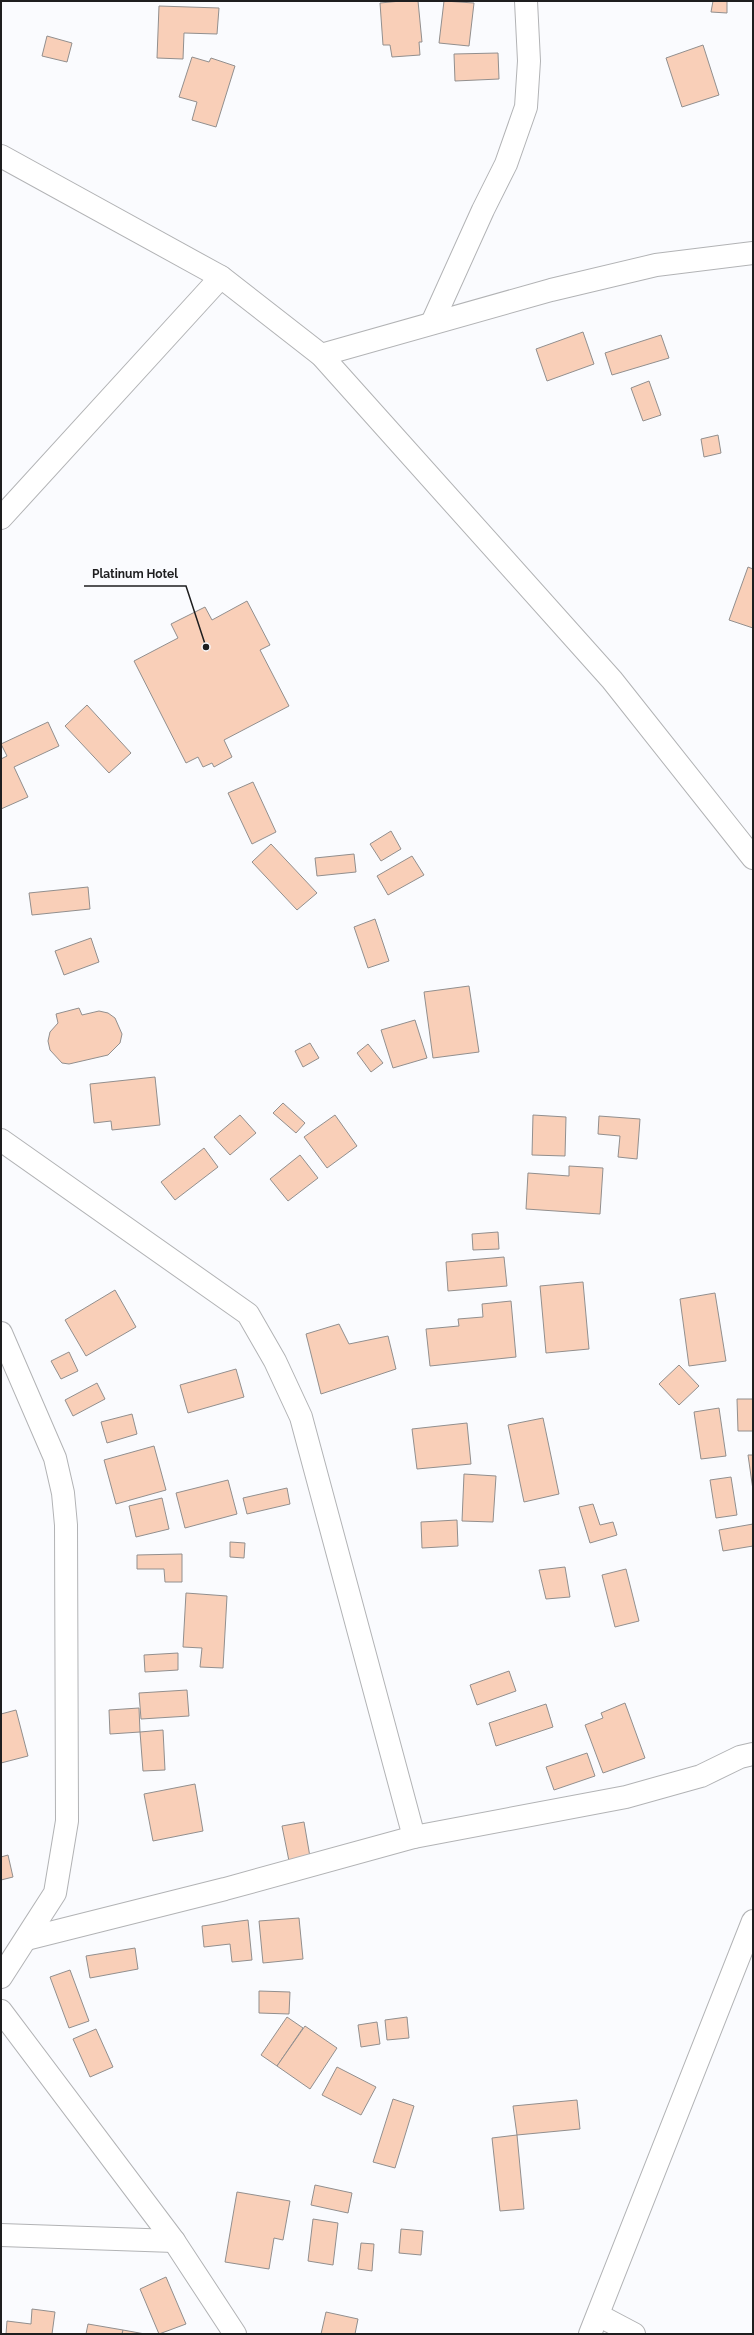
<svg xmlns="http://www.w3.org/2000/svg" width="754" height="2335" font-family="Raleway,sans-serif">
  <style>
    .building { fill: #f9cfb8; stroke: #928f8e }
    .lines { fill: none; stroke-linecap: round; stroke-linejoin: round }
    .minor-casing { stroke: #b2b3b5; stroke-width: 24 }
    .tertiary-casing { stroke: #b2b3b5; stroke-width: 24 }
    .minor { stroke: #fff; stroke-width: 22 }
    .tertiary { stroke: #fff; stroke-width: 22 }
    .leader { fill: none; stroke: #1e1e1f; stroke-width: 1.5 }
    .callout-dot { fill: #1e1e1f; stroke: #fafbfe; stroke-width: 1.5 }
    .callout-label { font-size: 12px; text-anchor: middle; font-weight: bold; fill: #1e1e1f; stroke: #fafbfe; stroke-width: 3; stroke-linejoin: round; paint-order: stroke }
  </style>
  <rect width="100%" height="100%" fill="#fafbfe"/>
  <g class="building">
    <path d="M401 1H418L422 42H419L420 55 392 57 390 45H383L380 3Z"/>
    <path d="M444 1 474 3 469 46 439 43Z"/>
    <path d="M713 1H727V13L711 12Z"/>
    <path d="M159 6 219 8 217 34 184 33 183 59 157 58Z"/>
    <path d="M47 36 72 43 67 62 42 56Z"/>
    <path d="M703 45 719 95 682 107 666 58Z"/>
    <path d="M498 53 499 79 455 81 454 54Z"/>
    <path d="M192 57 209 62 211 58 235 66 216 127 192 120 197 102 179 97Z"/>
    <path d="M583 332 594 364 547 381 536 349Z"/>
    <path d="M661 335 669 358 612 375 605 353Z"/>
    <path d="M649 381 661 415 643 421 631 388Z"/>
    <path d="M718 435 721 453 704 457 701 439Z"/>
    <path d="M748 567 753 569V628L729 620Z"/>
    <path d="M247 601 270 645 260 650 289 706 224 740 232 757 214 767 212 763 203 767 198 757 186 763 134 661 178 638 171 624 205 607 212 620Z"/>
    <path d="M87 705 131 753 109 773 65 726Z"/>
    <path d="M48 722 59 746 14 767 28 797 1 809V759L7 756 1 744Z"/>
    <path d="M253 782 276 832 252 844 228 793Z"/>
    <path d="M391 831 401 849 381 861 370 844Z"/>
    <path d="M271 844 317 893 297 910 252 862Z"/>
    <path d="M354 854 356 872 317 876 315 858Z"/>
    <path d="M412 856 424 875 388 895 377 876Z"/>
    <path d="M88 887 90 909 32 915 29 893Z"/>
    <path d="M375 919 389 961 368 968 354 927Z"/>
    <path d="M91 938 99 962 64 975 55 951Z"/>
    <path d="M469 986 479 1052 433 1058 424 992Z"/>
    <path d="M79 1008 82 1015 99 1011 108 1013 115 1018 122 1034 120 1043 108 1055 69 1064 62 1063 50 1050 48 1041 50 1032 58 1023 56 1014Z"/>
    <path d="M415 1020 427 1058 393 1068 381 1030Z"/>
    <path d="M310 1043 319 1058 303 1067 295 1051Z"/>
    <path d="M368 1044 383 1063 371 1072 357 1053Z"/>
    <path d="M155 1077 160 1125 112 1130 111 1121 94 1123 90 1084Z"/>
    <path d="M283 1103 305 1123 296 1133 273 1113Z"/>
    <path d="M240 1115 256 1133 230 1155 214 1137Z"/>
    <path d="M335 1115 357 1146 327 1168 304 1137Z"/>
    <path d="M533 1115 566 1117 565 1156 532 1155Z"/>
    <path d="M599 1116 640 1119 637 1159 618 1157 620 1136 598 1134Z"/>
    <path d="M204 1148 218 1167 175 1200 161 1182Z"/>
    <path d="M300 1155 318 1178 288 1201 270 1179Z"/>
    <path d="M569 1166 603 1168 600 1214 526 1209 528 1173 569 1176Z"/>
    <path d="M498 1232 499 1249 473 1250 472 1234Z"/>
    <path d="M504 1257 507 1286 448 1291 446 1262Z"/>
    <path d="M583 1282 589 1349 546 1353 540 1286Z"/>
    <path d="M115 1290 136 1327 86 1356 65 1320Z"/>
    <path d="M715 1293 726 1361 689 1366 680 1299Z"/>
    <path d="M511 1301 516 1357 430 1366 426 1329 459 1326 458 1319 483 1317 482 1304Z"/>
    <path d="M339 1324 349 1344 388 1336 396 1369 321 1394 306 1334Z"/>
    <path d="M69 1352 78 1371 61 1379 51 1361Z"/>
    <path d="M679 1365 699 1386 679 1405 659 1384Z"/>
    <path d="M236 1369 244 1397 188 1413 180 1385Z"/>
    <path d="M97 1383 105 1399 73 1416 65 1400Z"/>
    <path d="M737 1399H753V1431H738Z"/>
    <path d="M719 1408 726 1456 701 1459 694 1412Z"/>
    <path d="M132 1414 137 1434 107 1443 101 1422Z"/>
    <path d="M543 1418 559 1494 524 1502 508 1425Z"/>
    <path d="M467 1423 471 1464 417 1469 412 1429Z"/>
    <path d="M154 1446 166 1490 116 1504 104 1460Z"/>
    <path d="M748 1455H753V1490Z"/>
    <path d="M464 1474 496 1476 493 1522 462 1521Z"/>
    <path d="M731 1477 737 1515 716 1518 710 1480Z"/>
    <path d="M228 1480 237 1514 185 1528 176 1493Z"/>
    <path d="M287 1488 290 1504 247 1514 243 1498Z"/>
    <path d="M162 1498 169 1529 136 1537 129 1506Z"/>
    <path d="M593 1504 600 1525 613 1522 617 1535 590 1543 579 1507Z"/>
    <path d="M457 1520 458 1546 422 1548 421 1522Z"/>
    <path d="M753 1524V1546L723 1551 719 1530Z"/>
    <path d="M230 1542 245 1543 244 1558 230 1557Z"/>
    <path d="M182 1554V1582H165L164 1569H137V1555Z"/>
    <path d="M565 1567 570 1597 546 1599 539 1570Z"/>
    <path d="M626 1569 639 1621 615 1627 602 1575Z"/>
    <path d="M186 1593 227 1596 223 1668 200 1667 202 1648 183 1647Z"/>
    <path d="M178 1653V1670L145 1672 144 1655Z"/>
    <path d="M509 1671 516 1691 477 1705 470 1685Z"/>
    <path d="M187 1690 189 1716 141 1719 139 1693Z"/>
    <path d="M625 1703 645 1758 603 1773 585 1725 603 1718 601 1713Z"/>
    <path d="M546 1704 553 1727 496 1746 489 1723Z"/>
    <path d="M139 1708 140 1732 110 1734 109 1710Z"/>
    <path d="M16 1710 28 1756 1 1763V1714Z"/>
    <path d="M163 1730 165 1770 143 1771 140 1732Z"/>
    <path d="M587 1753 595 1776 554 1790 546 1767Z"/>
    <path d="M195 1784 203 1831 153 1841 144 1794Z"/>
    <path d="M304 1822 310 1857 289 1861 282 1826Z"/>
    <path d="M8 1855 13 1877 1 1880V1857Z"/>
    <path d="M299 1918 303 1959 263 1963 259 1921Z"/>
    <path d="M248 1920 252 1960 232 1962 230 1944 204 1947 202 1926Z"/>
    <path d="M135 1948 138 1969 90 1978 86 1956Z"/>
    <path d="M70 1970 89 2021 69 2028 50 1977Z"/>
    <path d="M259 1991 290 1992 289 2014 259 2013Z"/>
    <path d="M287 2017 303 2028 277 2066 261 2055Z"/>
    <path d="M407 2017 409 2038 387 2040 385 2020Z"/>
    <path d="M377 2022 380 2044 361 2047 358 2025Z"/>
    <path d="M305 2026 337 2048 310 2089 277 2066Z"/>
    <path d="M96 2029 113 2067 90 2077 73 2039Z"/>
    <path d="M337 2067 376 2087 361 2115 322 2095Z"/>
    <path d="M393 2099 414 2106 395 2168 373 2162Z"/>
    <path d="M577 2100 580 2129 517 2135 513 2106Z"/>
    <path d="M517 2135 524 2209 500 2211 492 2138Z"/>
    <path d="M315 2185 352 2193 348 2213 311 2205Z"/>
    <path d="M237 2192 290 2201 283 2240 274 2238 269 2269 225 2262Z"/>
    <path d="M313 2219 338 2223 333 2265 308 2261Z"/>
    <path d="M401 2229 423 2231 421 2255 399 2253Z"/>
    <path d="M361 2243 374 2244 372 2271 358 2269Z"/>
    <path d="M166 2277 186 2324 159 2334 140 2289Z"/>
    <path d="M32 2309 55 2312 52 2334H6L7 2321 31 2324Z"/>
    <path d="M326 2312 358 2319 355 2334H321Z"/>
    <path d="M88 2324 123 2330 122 2334H86Z"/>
    <path d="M123 2330 145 2334H122Z"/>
  </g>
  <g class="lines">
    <defs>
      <g id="minor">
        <path d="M432 323 483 210 506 164 526 107 529 61 526 1"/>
        <path d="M321 355 551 290 656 265 753 253"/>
        <path d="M1 518 221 277"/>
        <path d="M1 1140 248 1314 275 1361 301 1417 414 1837"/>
        <path d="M1 1333 55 1458 63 1493 66 1525 67 1821 55 1893 1 1977"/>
        <path d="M26 1939 225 1889 414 1837 626 1797 701 1776 740 1757 753 1754"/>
        <path d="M1 2011 174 2241 235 2334"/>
        <path d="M1 2235 174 2241"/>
        <path d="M598 2315 634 2334"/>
        <path d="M590 2334 753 1921"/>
      </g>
      <path id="tertiary" d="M1 156 221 277 321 355 612 680 753 858"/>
    </defs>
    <use href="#minor" class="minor-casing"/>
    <use href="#tertiary" class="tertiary-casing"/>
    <use href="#minor" class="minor"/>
    <use href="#tertiary" class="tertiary"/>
  </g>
  <path class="leader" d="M206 647L186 586H84"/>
  <circle class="callout-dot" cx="206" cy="647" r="4"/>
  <g class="callout-label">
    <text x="135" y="578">Platinum Hotel</text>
  </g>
  <rect width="754" height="2335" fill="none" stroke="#1e1e1f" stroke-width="4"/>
</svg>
